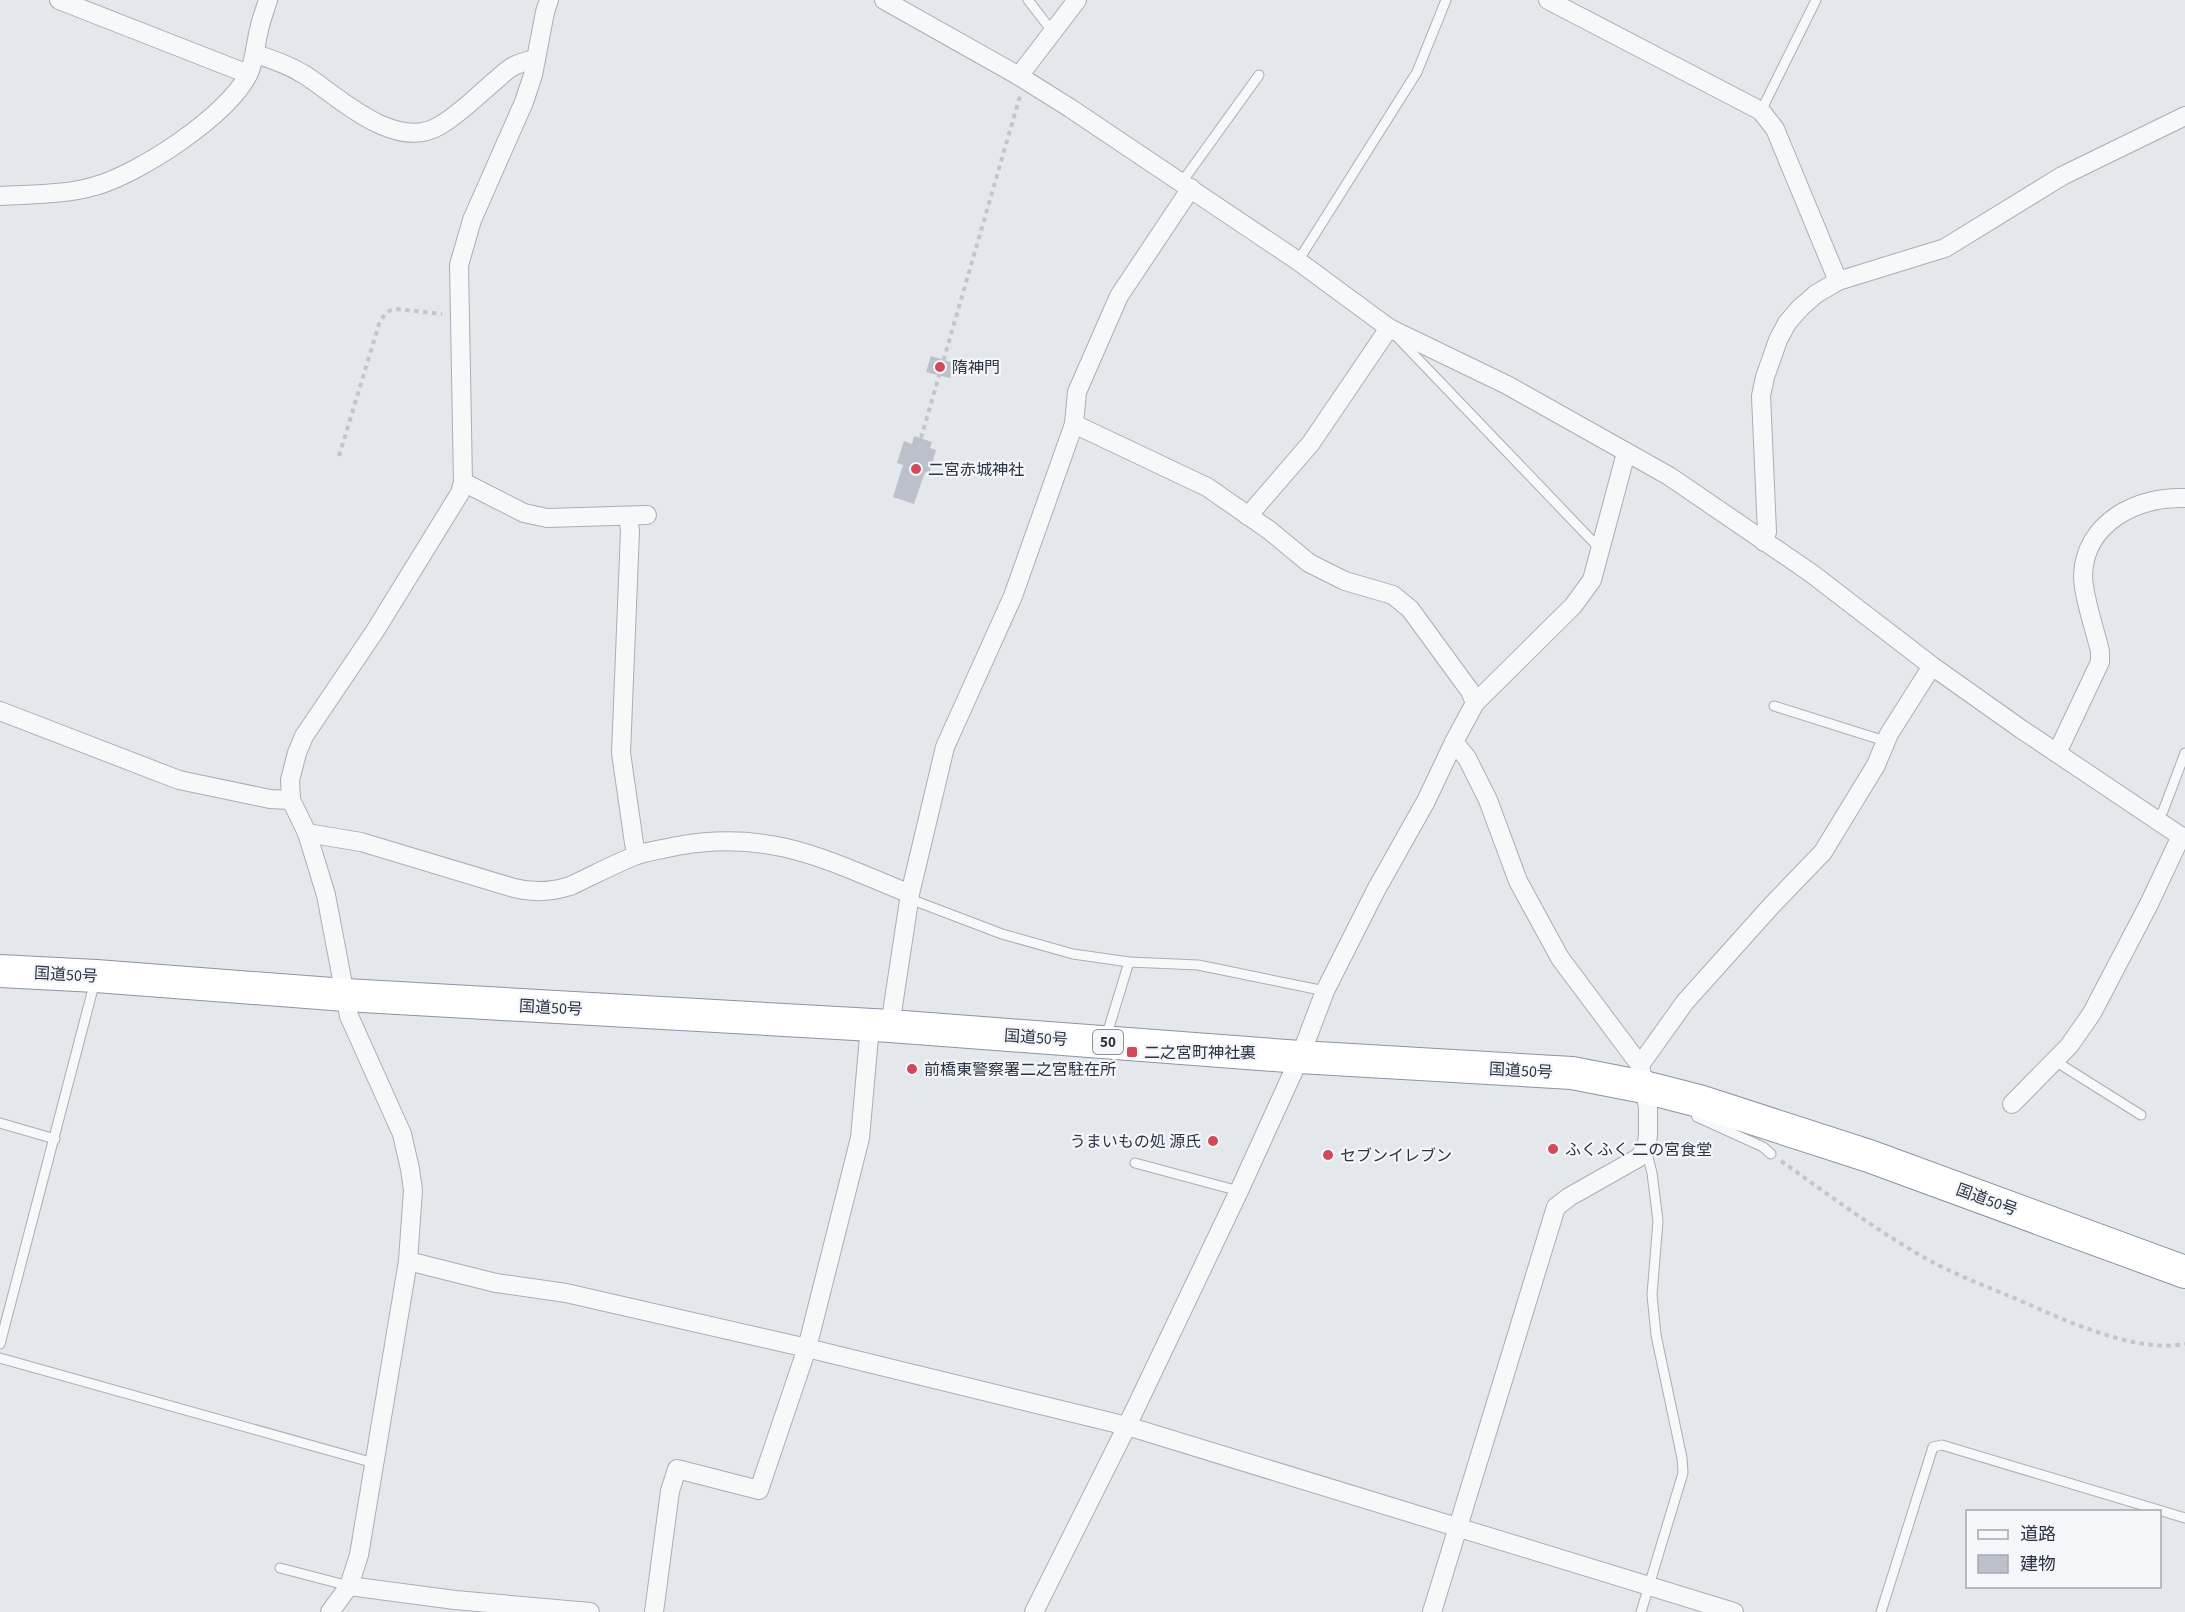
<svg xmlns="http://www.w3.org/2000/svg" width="2185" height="1612" font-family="'Source Sans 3','Noto Sans JP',sans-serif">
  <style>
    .building { fill: #bbc0ca }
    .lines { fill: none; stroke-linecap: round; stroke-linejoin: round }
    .lane-casing { stroke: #a9aeb7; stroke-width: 11 }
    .street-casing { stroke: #a9aeb7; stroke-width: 20 }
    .highway-casing { stroke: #8b94a3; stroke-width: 34 }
    .path { stroke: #c2c5cb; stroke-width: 4; stroke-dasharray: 4.5 4.5; stroke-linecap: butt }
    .lane { stroke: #f7f8fa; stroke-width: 9 }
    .street { stroke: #f7f8fa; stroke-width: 18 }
    .highway { stroke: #fff; stroke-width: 32 }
    .poi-dot { fill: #d1495b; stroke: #f4f6f9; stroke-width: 2 }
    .labels { text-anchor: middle; stroke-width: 4.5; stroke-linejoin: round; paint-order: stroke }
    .shield { fill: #f4f6f9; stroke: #676e7b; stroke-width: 1.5 }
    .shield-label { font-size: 15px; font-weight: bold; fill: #2b3445 }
    .poi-label { font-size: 16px; fill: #2b3445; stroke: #f4f6f9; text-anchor: start }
    .street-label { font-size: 16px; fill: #2b3445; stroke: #f4f6f9 }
  </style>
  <rect width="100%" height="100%" fill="#e4e7ec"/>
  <g class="building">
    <path d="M931 356 954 363 950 378 926 372Z"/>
    <path d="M914 436 932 442 930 448 936 450 929 474 925 472 914 504 893 497 903 465 897 463 904 441 912 444Z"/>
  </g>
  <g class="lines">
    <defs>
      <g id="lane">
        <path d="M1028 0 1052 31"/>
        <path d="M1761 111 1816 0"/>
        <path d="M1182 182 1259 75"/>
        <path d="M1298 261 1417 72 1446 0"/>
        <path d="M1398 338 1600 549"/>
        <path d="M1774 706 1885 741"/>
        <path d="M2156 819 2163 811 2185 753"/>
        <path d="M910 899 1002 934 1073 954 1129 962 1198 965 1325 991"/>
        <path d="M1106 1037 1129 962"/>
        <path d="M2055 1061 2141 1115"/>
        <path d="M1697 1106 1695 1112 1697 1117 1763 1147 1771 1154"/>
        <path d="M0 1123 55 1139"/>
        <path d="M1135 1163 1239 1191"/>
        <path d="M0 1344 95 981"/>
        <path d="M0 1358 374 1463"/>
        <path d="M280 1568 349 1586"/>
        <path d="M1641 1612 1683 1473 1682 1458 1656 1335 1652 1295 1658 1221 1652 1173 1646 1149"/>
        <path d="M1881 1612 1933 1447 1942 1445 2185 1518"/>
      </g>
      <g id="street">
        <path d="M59 0 248 74"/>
        <path d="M884 0 1019 76 1070 108 1298 261 1389 328 1507 385 1669 476 1811 573 1932 666 2021 729 2185 839"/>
        <path d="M1548 0 1761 111 1775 129 1838 281"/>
        <path d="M255 54C272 59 289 65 305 75 339 97 395 152 439 126 460 114 478 95 496 80 502 75 507 69 514 66 521 62 528 61 536 59"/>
        <path d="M1019 76 1077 0"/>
        <path d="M0 196C31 194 65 195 95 186 139 174 227 116 248 75 255 61 255 45 259 30 261 20 265 10 268 0"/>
        <path d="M1074 424 1207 487 1269 530 1309 563 1345 581 1393 595 1410 609 1470 691 1475 703"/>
        <path d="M463 482 524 513 547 518 647 515"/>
        <path d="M628 516 630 531 621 753 634 843 637 855"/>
        <path d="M1248 516 1311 443 1389 328"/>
        <path d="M1764 542 1767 532 1761 396 1765 377 1778 340 1787 323 1800 308 1816 294 1838 281 1945 248 2062 176 2185 116"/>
        <path d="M0 711 179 780 270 799 291 800"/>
        <path d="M2057 753 2100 662V651C2095 630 2083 596 2083 575 2085 522 2138 496 2185 498"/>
        <path d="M307 833 361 842 514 888C533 893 551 892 570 886 592 876 614 864 637 855 649 851 664 849 677 846 770 829 827 860 910 894"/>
        <path d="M890 1026 910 894 945 747 1013 596 1074 424 1077 392 1119 296 1191 188"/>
        <path d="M1640 1065 1685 1002 1772 905 1823 852 1876 765 1889 734 1932 666"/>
        <path d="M2012 1104 2069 1046 2092 1013 2149 904 2181 836"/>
        <path d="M408 1261 496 1283 566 1293 807 1348 1127 1426 1734 1612"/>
        <path d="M349 1586 455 1600 590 1612"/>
        <path d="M330 1612 349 1586 359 1555 408 1261 413 1190 410 1169 402 1134 349 1016 326 895 307 833 291 800 290 780 297 753 304 736 375 631 460 493 463 482 459 265 472 220 524 102 533 75 545 12 549 0"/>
        <path d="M654 1612 670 1491 677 1469 759 1490 807 1348 860 1138 870 1026"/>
        <path d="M1034 1612 1127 1426 1239 1191 1300 1057 1325 991 1376 890 1426 801 1454 742 1475 703 1573 606 1592 580 1626 453"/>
        <path d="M1432 1612 1556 1207 1569 1197 1638 1158 1646 1149 1648 1135V1108L1640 1065 1560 958 1518 881 1488 800 1467 758 1454 742"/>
      </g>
      <path id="highway" d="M0 971 96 976 345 995 890 1026 1300 1057 1572 1073 1644 1087 1699 1101 1869 1156 2185 1272"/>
    </defs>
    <use href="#lane" class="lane-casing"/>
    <use href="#street" class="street-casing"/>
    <use href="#highway" class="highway-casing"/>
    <g class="path">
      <path d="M921 438 1020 96"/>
      <path d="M339 456 379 324C384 315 386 311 395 309L442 314"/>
      <path d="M1781 1161C1822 1190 1862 1220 1905 1246 1937 1267 1972 1281 2007 1295 2056 1316 2132 1354 2185 1344"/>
    </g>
    <use href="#lane" class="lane"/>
    <use href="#street" class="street"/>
    <use href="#highway" class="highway"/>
  </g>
  <g class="poi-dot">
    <circle cx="940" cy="367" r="6"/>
    <circle cx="916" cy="469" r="6"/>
    <rect x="1126" y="1046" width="12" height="12" rx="3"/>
    <circle cx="912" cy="1069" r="6"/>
    <circle cx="1213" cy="1141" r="6"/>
    <circle cx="1553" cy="1149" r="6"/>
    <circle cx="1328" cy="1155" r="6"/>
  </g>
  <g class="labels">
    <rect class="shield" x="1093" y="1030" width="30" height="24" rx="4.5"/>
    <g class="shield-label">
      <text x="1108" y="1047">50</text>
    </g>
    <g class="poi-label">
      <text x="952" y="373">隋神門</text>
      <text x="928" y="475">二宮赤城神社</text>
      <text x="1144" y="1058">二之宮町神社裏</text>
      <text x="924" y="1075">前橋東警察署二之宮駐在所</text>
      <text x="1201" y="1147" text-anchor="end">うまいもの処 源氏</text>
      <text x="1565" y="1155">ふくふく 二の宮食堂</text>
      <text x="1340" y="1161">セブンイレブン</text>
    </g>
    <g class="street-label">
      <text transform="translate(66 974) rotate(3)" y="6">国道50号</text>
      <text transform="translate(551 1007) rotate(3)" y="6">国道50号</text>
      <text transform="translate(1036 1037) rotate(4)" y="6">国道50号</text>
      <text transform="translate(1521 1070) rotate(3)" y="6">国道50号</text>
      <text transform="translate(1987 1199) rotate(20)" y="6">国道50号</text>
    </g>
  </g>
  <rect x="1966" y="1510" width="195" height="78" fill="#f4f6f9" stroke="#a4a8b1" stroke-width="1.5"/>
  <rect x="1978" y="1530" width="30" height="9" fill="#f7f8fa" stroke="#a4a8b1" stroke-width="1.5"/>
  <text x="2020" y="1540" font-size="18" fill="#2b3445">道路</text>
  <rect x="1978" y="1555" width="30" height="18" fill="#bbc0ca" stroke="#a4a8b1" stroke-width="1.5"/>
  <text x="2020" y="1570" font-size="18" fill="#2b3445">建物</text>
</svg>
